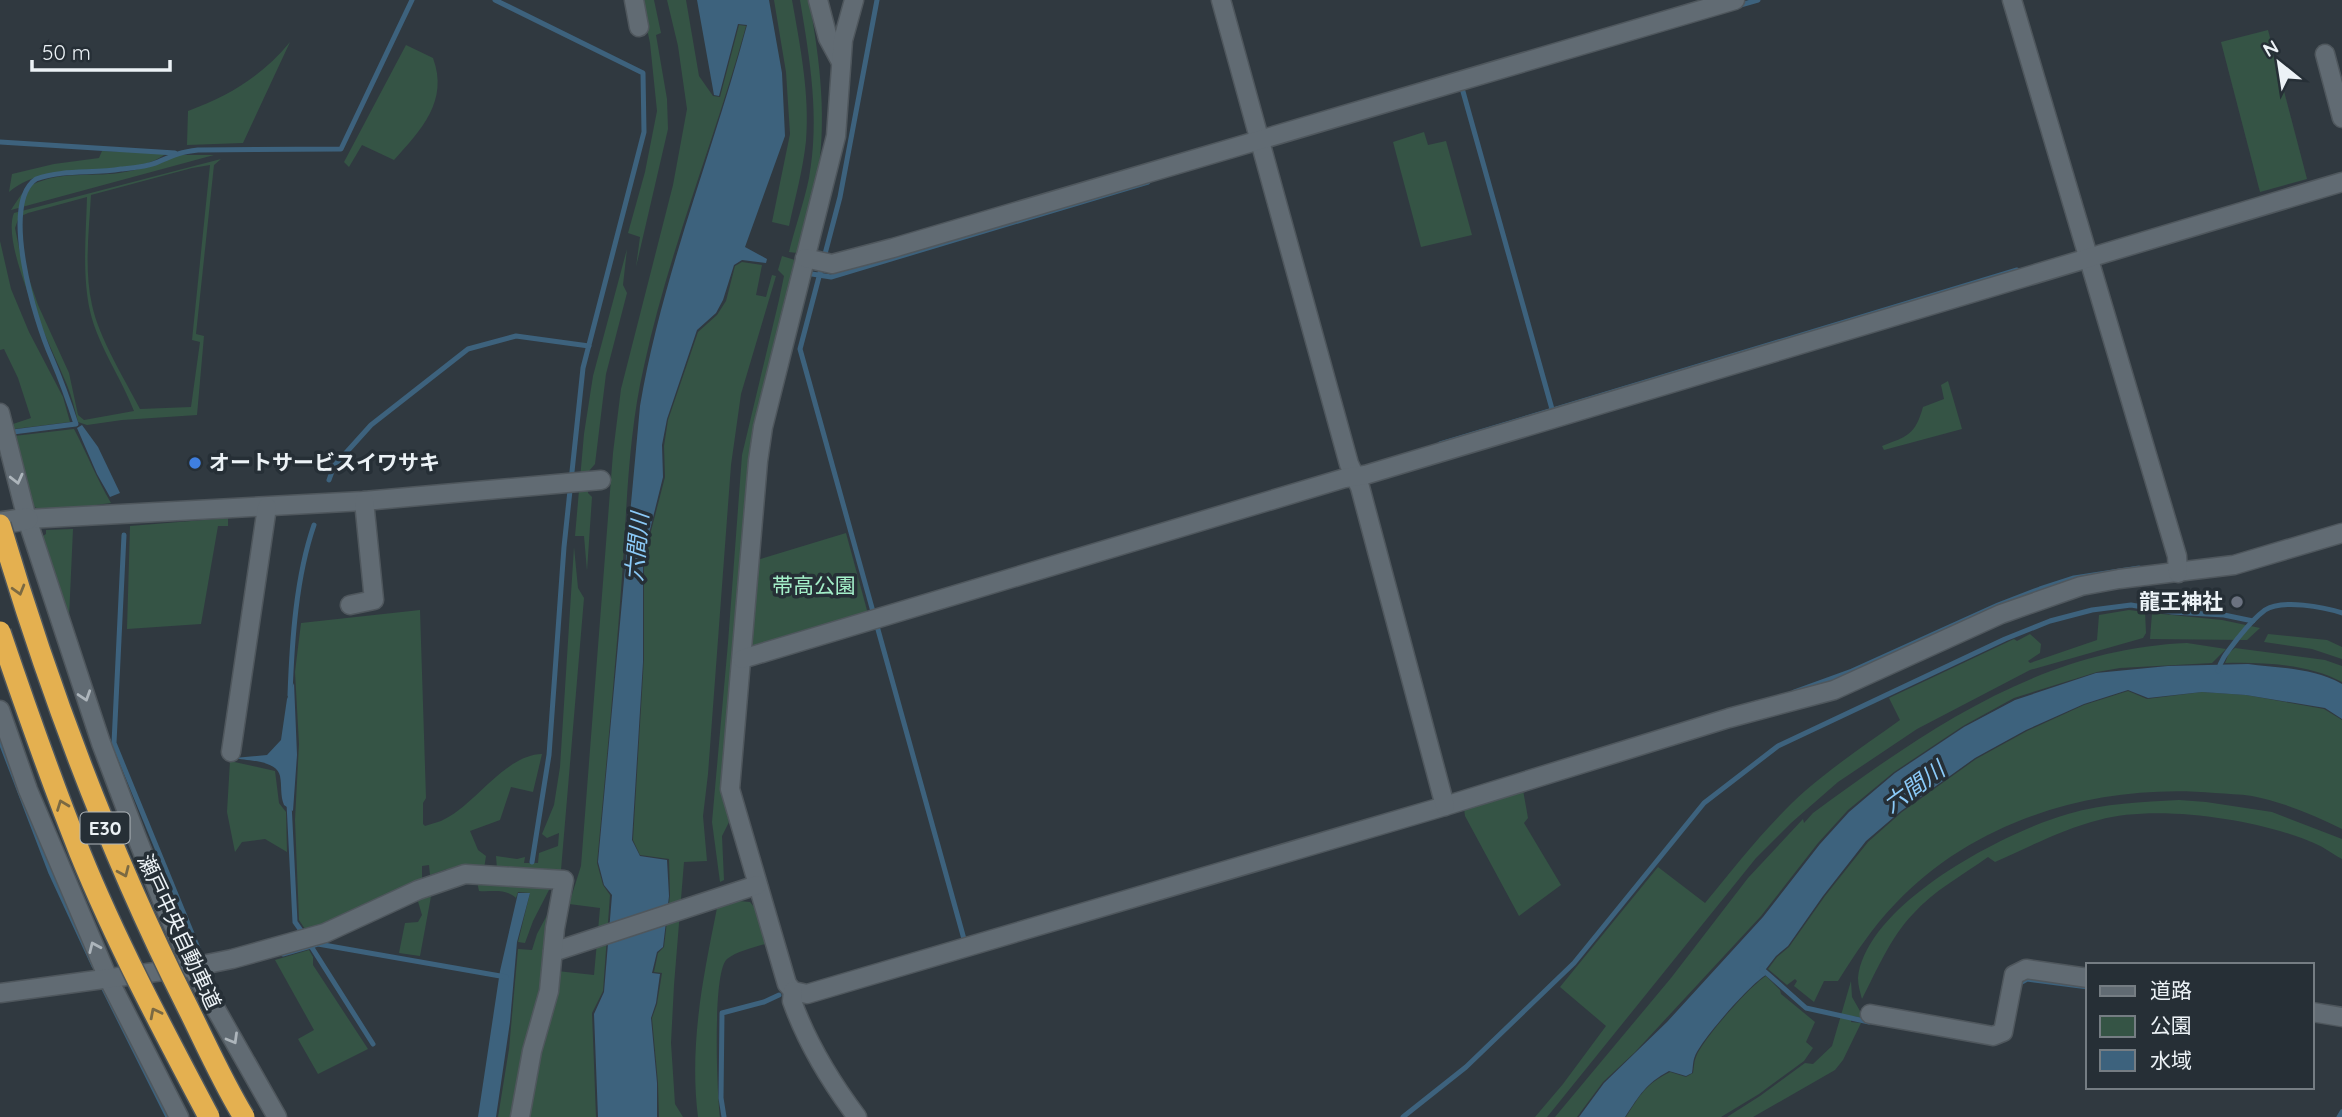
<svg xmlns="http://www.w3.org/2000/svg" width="2342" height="1117" font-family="Quicksand,'Noto Sans JP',sans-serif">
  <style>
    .green { fill: #355445; fill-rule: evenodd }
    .water { fill: #3d627d }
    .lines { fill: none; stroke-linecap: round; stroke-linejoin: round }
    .stream { stroke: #3d627d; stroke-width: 5 }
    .street-casing { stroke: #4f575d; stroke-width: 21 }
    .secondary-casing { stroke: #4f575d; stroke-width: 24 }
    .street { stroke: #616b73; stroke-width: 18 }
    .secondary { stroke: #616b73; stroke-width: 21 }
    .highway-bridge-casing { stroke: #4f575d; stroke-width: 24; stroke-linecap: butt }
    .highway-bridge { stroke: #e4b050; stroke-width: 21 }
    .oneway { stroke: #adb5bb }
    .oneway2 { stroke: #7b6942 }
    .shop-dot { fill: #3f7fe0; stroke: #262f36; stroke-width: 2.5 }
    .worship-dot { fill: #6b7280; stroke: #262f36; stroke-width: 2.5 }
    .labels { text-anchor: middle; stroke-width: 7; stroke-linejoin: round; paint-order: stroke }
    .shield { fill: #262f36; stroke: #b1b8bc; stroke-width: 2 }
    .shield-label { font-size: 19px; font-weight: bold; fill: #ecf2f6 }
    .poi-label { font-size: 21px; font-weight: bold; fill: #ecf2f6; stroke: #262f36; text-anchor: start }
    .park-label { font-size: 21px; fill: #a4efc9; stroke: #262f36 }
    .street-label { font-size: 21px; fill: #ecf2f6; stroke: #262f36 }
    .water-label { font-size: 23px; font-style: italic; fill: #8bcaf8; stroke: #262f36 }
  </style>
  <rect width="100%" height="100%" fill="#303940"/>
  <g class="green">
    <path d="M641 0H654L661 33 656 35 667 99 668 129 636 267 640 237 628 233 645 172 657 111 650 43Z"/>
    <path d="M667 0H686L699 76 713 96 720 97 739 25 746 26C715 140 669 250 644 366 628 435 627 507 622 577 615 672 606 767 597 863L603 885 610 895 603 991 592 1013 596 1117H530L539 1047 552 1012 557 971 594 975 600 908 569 904 581 866 613 453 621 389 673 185 687 109 678 46Z"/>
    <path d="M774 0H792C800 45 810 95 806 141 803 170 795 198 789 226L772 222 790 134 786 72Z"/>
    <path d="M800 0H809C820 60 828 123 816 184 812 207 804 230 797 253L789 252C795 227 804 203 809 178 820 118 810 60 800 0Z"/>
    <path d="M2268 30 2307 179 2260 192 2221 42Z"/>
    <path d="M290 42 243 143 187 145 188 111C229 96 261 77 290 42Z"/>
    <path d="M406 45 433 58C449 101 421 130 394 160L362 145 349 167 344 162Z"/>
    <path d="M1424 132 1428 145 1446 141 1472 235 1421 247 1393 142Z"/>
    <path d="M102 151 167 153C124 185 57 153 9 192L12 174 54 164 99 158Z"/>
    <path d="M177 155H214L11 210C17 201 23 190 32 185 59 171 91 177 119 173 139 170 158 164 177 155Z"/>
    <path d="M221 159 214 165 196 334 204 336 197 415 122 420 87 425 78 422C75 410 72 397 67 385 53 350 0 246 14 213ZM210 165 192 340 200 342 191 407 140 409C124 378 99 338 92 305 84 270 89 230 91 195L192 168ZM87 197C86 234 82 275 90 311 98 346 121 377 134 411L84 420 78 415 69 373 38 305 20 253 15 228 19 217 28 213Z"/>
    <path d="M0 241 11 289 29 332 63 397 70 422 14 429 13 424 31 418 18 378 4 349 0 350Z"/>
    <path d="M627 249 623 285 627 293 606 374 595 464 589 471 588 493 592 497 587 571 584 536H575L584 434 593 376Z"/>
    <path d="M782 256 795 260 751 456 723 792 729 822 722 836 724 880 720 882 712 822 728 643 742 455 779 300 784 276 778 270Z"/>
    <path d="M742 262 762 265 756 295 766 297 772 275 776 276 741 394 731 465 708 774 703 816 707 861 684 862 674 985 671 1043 675 1104 683 1117H659L658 1083 652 1018 657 1004 662 973 654 972 658 953 664 947 670 895 669 859 640 855 633 840 644 659V558L665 477 664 446 668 420 698 332 717 315 726 301 735 266Z"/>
    <path d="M1948 381 1962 429 1884 450 1882 446C1908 436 1915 435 1923 407L1944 399 1941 385Z"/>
    <path d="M74 429C87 454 97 479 111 503L42 512 32 505 14 436Z"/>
    <path d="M228 518V526H218L201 624 127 629 130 526Z"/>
    <path d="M73 529 69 618 43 536 46 534V530Z"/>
    <path d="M846 533 868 614 752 649 757 560Z"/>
    <path d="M574 547 578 588 584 598 561 870 556 872 497 869 496 856 517 859 525 857 524 863H538L539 853 558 846 559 833 547 838 542 834 554 805 560 767Z"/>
    <path d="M420 610 426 798 423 803V824L425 826C430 824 436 823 441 821 475 806 504 755 542 754L533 792 511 787 500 820 470 831 478 850 486 856 484 869H447L430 875 429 865 422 866V878L338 921 307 932 299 920 295 820 299 744 295 672 301 623Z"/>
    <path d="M2129 610 2145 612 2146 633 2143 638 2030 670 1917 729 1838 782 1791 823 1756 858 1552 1111 1547 1117H1535L1563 1084 1606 1026 1560 987 1658 867 1705 903C1737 864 1768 824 1805 791 1835 765 1868 743 1900 720L1889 698 2014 639 2017 641 2030 634 2041 644 2040 653 2028 661 2030 663 2097 640 2099 615Z"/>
    <path d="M2152 613 2222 620 2260 628 2247 640 2150 639Z"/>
    <path d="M2268 634 2327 640 2342 647V659L2312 649 2264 642Z"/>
    <path d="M2187 643 2226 649 2212 663 2120 668 2097 672 2014 698 1963 726 1894 772 1848 810 1818 843 1761 916 1635 1052 1603 1082 1577 1117H1555L1671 978 1748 878 1803 819 1804 823 1813 813C1926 730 2041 649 2187 643Z"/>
    <path d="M2235 648 2325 660 2342 666V682C2309 664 2263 662 2225 663L2229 653Z"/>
    <path d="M2128 691 2147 699 2202 692 2246 695 2324 709 2342 720V829C2314 815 2283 802 2252 796 2240 794 2227 794 2215 793 2100 783 1976 818 1895 904 1872 928 1855 954 1838 981H1824L1814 1002 1794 986 1797 981 1795 979 1787 985 1768 969 1777 957 1789 947 1825 896 1868 842 1902 812 1976 759 2027 731 2084 705Z"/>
    <path d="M230 761 275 771 279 803 286 812 287 852 265 839 242 842 235 852 227 812Z"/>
    <path d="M1523 790 1528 818 1524 823 1561 885 1519 916 1465 816 1464 809Z"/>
    <path d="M2179 800 2206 802 2272 812 2342 839V859C2331 853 2321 845 2309 841 2255 819 2156 804 2099 820 2063 829 2029 847 1995 862L1988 857C1963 875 1933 891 1913 914 1890 938 1877 970 1862 999 1860 992 1858 985 1858 978 1866 904 2004 832 2068 814 2105 803 2142 802 2179 800Z"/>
    <path d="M477 881 551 886 533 921 525 943 518 942 530 893 518 892 516 898C505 888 493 892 479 891Z"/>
    <path d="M432 891 420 956 399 953 405 923 418 922 422 915 417 898Z"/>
    <path d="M555 900 545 968 514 1117H498L509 1049 518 949 532 950 537 934Z"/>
    <path d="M739 901 750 902 755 908 768 943C757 947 737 951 727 959 712 972 717 1094 720 1117H698C689 1045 703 978 717 908Z"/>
    <path d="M309 950 313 957V965L368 1049 318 1074 298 1039 314 1030 275 960Z"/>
    <path d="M1766 976 1780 990 1781 994 1815 1022 1806 1042 1813 1048 1804 1061 1759 1094 1721 1117H1626C1640 1095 1646 1084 1670 1072L1686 1077 1693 1073C1694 1068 1694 1061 1696 1057 1702 1040 1751 985 1766 976Z"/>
    <path d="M1851 981 1852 997 1864 1018 1852 1016 1851 1022 1861 1023 1843 1060 1835 1070 1753 1117H1727L1760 1096 1805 1063 1813 1064 1832 1046Z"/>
  </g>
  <g class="water">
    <path d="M697 0H769L782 73 785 136 745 247 767 259 766 263 742 260 734 265 723 300 716 313 697 330 667 419 662 445 663 477 643 558V662L632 840 640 856 667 860 669 896 663 947 657 952 652 973 660 974 656 1003 651 1018 657 1083V1117H598L594 1014 604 992 612 895 604 885 598 862 640 406C662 276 713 152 747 25L738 24 719 96 714 95Z"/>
    <path d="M82 425 98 447 120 493 110 497 97 474 77 428Z"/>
    <path d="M2248 664C2279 668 2314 668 2342 684V719L2325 708 2246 695 2202 692 2148 698 2128 690 2084 704 2026 730 1975 758 1901 811 1866 841 1823 896 1788 946 1776 956 1766 969V975C1751 983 1702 1039 1695 1056 1693 1060 1693 1067 1692 1073L1686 1076 1669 1071C1645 1084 1640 1095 1625 1117H1579L1604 1083 1667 1022 1763 917 1820 844 1849 812 1895 773 1964 727 2015 700 2096 673 2168 666Z"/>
    <path d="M294 683 297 755 293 811 284 805C280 795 282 786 280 776 277 760 247 761 234 758L267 755 281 740 287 699Z"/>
    <path d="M518 893H530L517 942 510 1022 496 1117H478L500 971Z"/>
  </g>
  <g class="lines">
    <g class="stream">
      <path d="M495 0 643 73 644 132 583 368 564 547 549 755 532 862"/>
      <path d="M877 0 840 197 800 349 964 939"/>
      <path d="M1737 6 1758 0"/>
      <path d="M1462 88 1552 409"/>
      <path d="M0 142 175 153"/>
      <path d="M812 274 831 277 1148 182"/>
      <path d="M13 432 76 424C69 402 61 380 52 359 34 319 0 203 36 179 64 169 93 174 121 169 133 168 147 167 158 162 174 155 180 152 198 150L341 149 412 0"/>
      <path d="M1440 444 2017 270"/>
      <path d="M329 480 334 466 371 425 468 349 516 336 589 346"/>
      <path d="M124 535 114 743 202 958"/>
      <path d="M2218 671C2221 658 2230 649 2238 638 2246 628 2254 618 2265 610 2282 599 2324 607 2342 613"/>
      <path d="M1794 692 1852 671 1998 605 2040 589 2074 578 2139 568"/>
      <path d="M290 695C292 640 296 577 314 525"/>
      <path d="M0 740 51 873 94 966"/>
      <path d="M289 803 295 922 302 932"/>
      <path d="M309 943 373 1044"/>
      <path d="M283 954 318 944 506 977"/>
      <path d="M1762 969 1806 1008 1869 1022"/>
      <path d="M101 983 168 1117"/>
      <path d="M2019 987 2020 983 2027 979 2088 987"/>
      <path d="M724 1117 721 1098 722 1013 764 1002 779 995"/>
      <path d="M1403 1117 1466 1067 1574 963 1704 803 1778 746 2005 639 2050 621 2092 610 2131 605 2172 612 2224 615 2253 621"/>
      <path d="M2339 1117 2342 1112"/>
    </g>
    <defs>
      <g id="street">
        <path d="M634 0 639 27"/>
        <path d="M818 0 828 38 841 62"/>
        <path d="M854 0 843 40 836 136 763 427 758 461 730 789 787 984 793 991 807 994 1445 806 1729 718 1834 690 2001 614 2081 586 2119 579 2234 565 2342 533"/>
        <path d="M1221 0 1349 464 1360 487 1445 806"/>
        <path d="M2012 0 2177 556 2178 573"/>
        <path d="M2325 54 2342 118"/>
        <path d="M805 258 832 264 893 248 1735 0"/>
        <path d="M0 413 27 519 101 743 137 838 163 903 192 967 277 1117"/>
        <path d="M27 519 364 501 601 480"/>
        <path d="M350 605 374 600 364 501"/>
        <path d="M742 659 1345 478 1365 475 2342 182"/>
        <path d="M0 710 28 790 108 978 179 1117"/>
        <path d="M231 752 267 507"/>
        <path d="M553 952 757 885"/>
        <path d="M793 991 792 1001C807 1043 830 1081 857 1117"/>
        <path d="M0 993 192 967 232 959 325 933 418 890 465 874 564 880 555 928 549 991 532 1051 520 1117"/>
        <path d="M2312 1012 2342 1017"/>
        <path d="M1870 1014 1993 1036 2003 1032 2014 975 2026 969 2088 978"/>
      </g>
      <path id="secondary" d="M0 523 27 519"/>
    </defs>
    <use href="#street" class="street-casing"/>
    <use href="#secondary" class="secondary-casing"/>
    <use href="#street" class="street"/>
    <use href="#secondary" class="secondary"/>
    <defs>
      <g id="highway-bridge">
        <path d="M0 525C49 691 108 849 186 1004 205 1042 222 1081 244 1117"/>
        <path d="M0 632C25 706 51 780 80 853 117 944 163 1030 209 1117"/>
      </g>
    </defs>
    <use href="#highway-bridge" class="highway-bridge-casing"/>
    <use href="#highway-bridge" class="highway-bridge"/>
  </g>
  <defs><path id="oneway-chevron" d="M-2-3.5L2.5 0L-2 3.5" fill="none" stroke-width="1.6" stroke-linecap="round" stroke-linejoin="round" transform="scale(1.75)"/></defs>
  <g class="oneway">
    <use href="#oneway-chevron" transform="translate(17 479) rotate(76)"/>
    <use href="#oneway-chevron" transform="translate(85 696) rotate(72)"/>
    <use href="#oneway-chevron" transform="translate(94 947) rotate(-114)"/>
    <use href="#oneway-chevron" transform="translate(233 1039) rotate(60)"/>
  </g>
  <g class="oneway2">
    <use href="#oneway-chevron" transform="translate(19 590) rotate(74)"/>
    <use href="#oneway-chevron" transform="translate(62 805) rotate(-111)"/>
    <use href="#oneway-chevron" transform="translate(124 872) rotate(66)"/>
    <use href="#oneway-chevron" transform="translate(155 1013) rotate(-117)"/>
  </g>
  <circle class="shop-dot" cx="195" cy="463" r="7"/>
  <circle class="worship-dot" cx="2237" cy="602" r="7"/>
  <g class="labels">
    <rect class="shield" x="80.5" y="812.5" width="49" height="31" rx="5"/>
    <g class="shield-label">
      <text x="105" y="835">E30</text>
    </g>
    <g class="poi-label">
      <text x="209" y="470">オートサービスイワサキ</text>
      <text x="2223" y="609" text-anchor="end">龍王神社</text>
    </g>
    <g class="park-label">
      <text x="814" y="593">帯高公園</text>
    </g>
    <g class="street-label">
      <text transform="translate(179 932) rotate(65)" y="7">瀬戸中央自動車道</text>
    </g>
    <g class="water-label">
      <text transform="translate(637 547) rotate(-85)" y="8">六間川</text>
      <text transform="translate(1914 787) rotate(-36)" y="8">六間川</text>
    </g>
  </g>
  <rect x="2086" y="963" width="228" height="126" fill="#262f36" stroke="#757d83" stroke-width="2"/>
  <rect x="2100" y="986" width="35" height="10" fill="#616b73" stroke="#757d83" stroke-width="2"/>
  <text x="2150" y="998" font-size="21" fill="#ecf2f6">道路</text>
  <rect x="2100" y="1016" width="35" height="21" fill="#355445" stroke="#757d83" stroke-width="2"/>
  <text x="2150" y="1033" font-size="21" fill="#ecf2f6">公園</text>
  <rect x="2100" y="1050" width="35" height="21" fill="#3d627d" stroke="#757d83" stroke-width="2"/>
  <text x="2150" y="1068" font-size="21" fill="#ecf2f6">水域</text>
  <g transform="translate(2279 63) rotate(330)" stroke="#262f36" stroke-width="5" paint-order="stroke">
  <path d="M0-5L12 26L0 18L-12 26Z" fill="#ecf2f6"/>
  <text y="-10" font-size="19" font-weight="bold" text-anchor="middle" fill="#ecf2f6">N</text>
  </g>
  <path d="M32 60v10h138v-10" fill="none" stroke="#ecf2f6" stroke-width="3.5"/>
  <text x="42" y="60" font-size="21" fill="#ecf2f6" stroke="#262f36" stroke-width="5" paint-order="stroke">50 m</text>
</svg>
